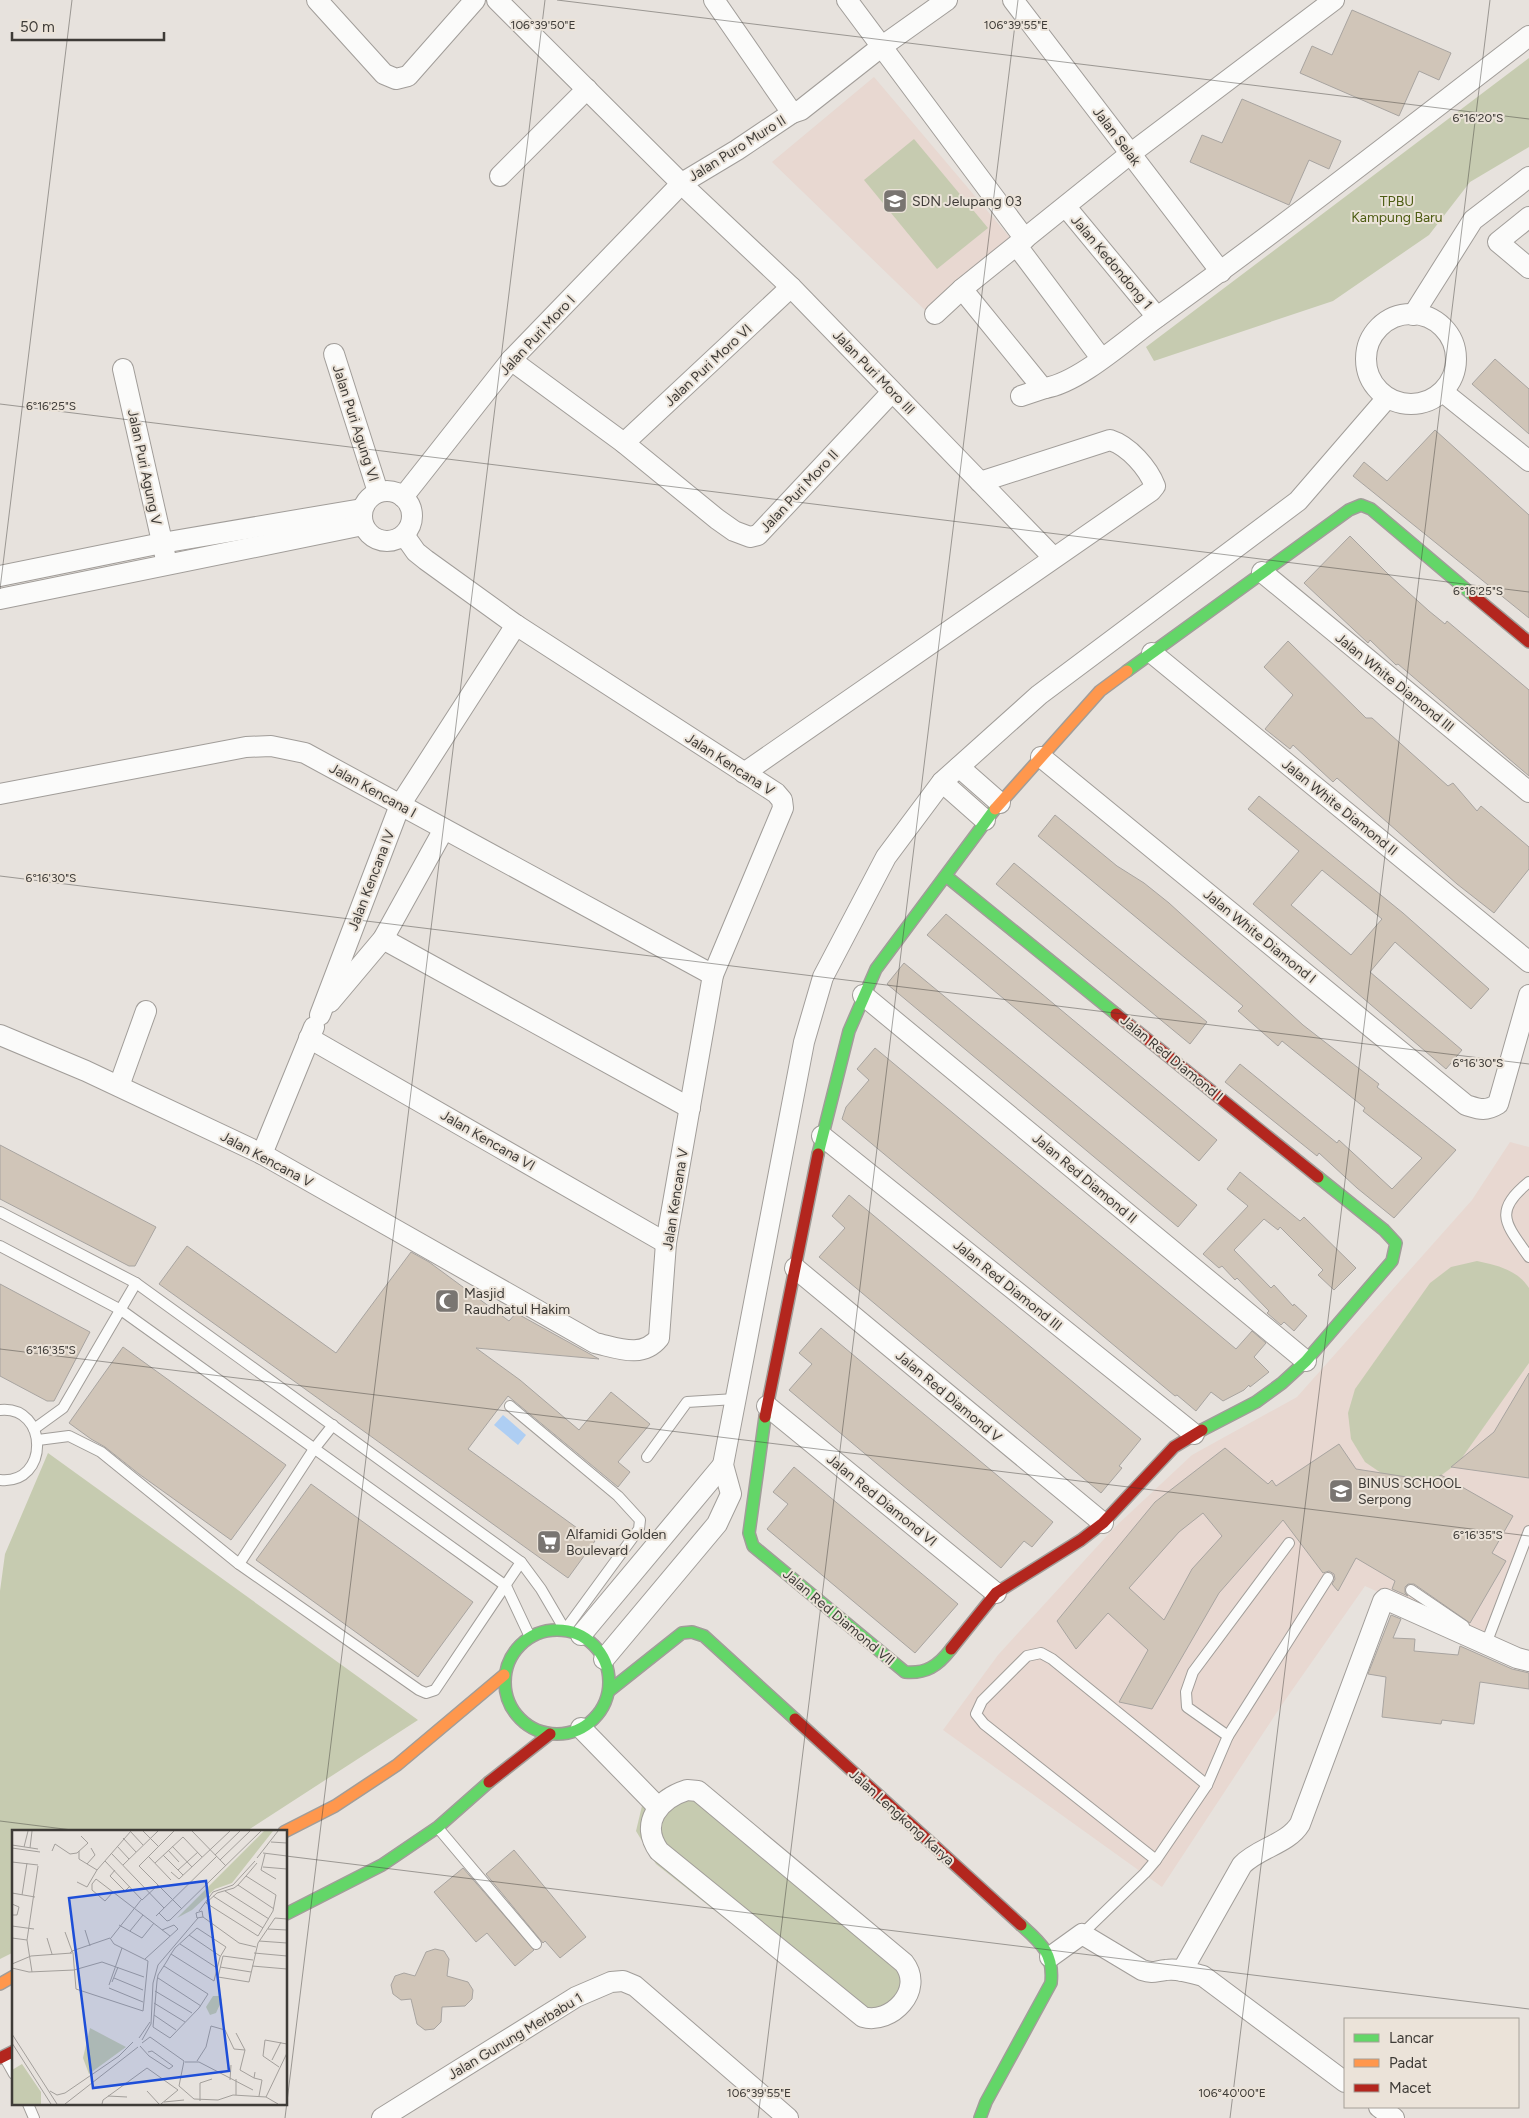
<svg xmlns="http://www.w3.org/2000/svg" width="1529" height="2118" font-family="Figtree,sans-serif">
  <style>
    .education { fill: #e8d8d1 }
    .green { fill: #c6cbb0 }
    .water { fill: #aecef3 }
    .building { fill: #d0c5b8; stroke: #a8a4a0; fill-rule: evenodd }
    .lines { fill: none; stroke-linecap: round; stroke-linejoin: round }
    .lane-casing { stroke: #a19d99; stroke-width: 12 }
    .street-casing { stroke: #a19d99; stroke-width: 22 }
    .fast-casing { stroke: #a19d99; stroke-width: 14 }
    .slow-casing { stroke: #a19d99; stroke-width: 14 }
    .jam-casing { stroke: #a19d99; stroke-width: 14 }
    .lane { stroke: #fbfbfa; stroke-width: 10 }
    .street { stroke: #fbfbfa; stroke-width: 20 }
    .fast { stroke: #63d668; stroke-width: 11 }
    .slow { stroke: #ff974d; stroke-width: 11 }
    .jam { stroke: #b3261e; stroke-width: 11 }
    .ticks { fill: none; stroke: #3e3b37; stroke-width: 1; stroke-opacity: 0.45 }
    .labels { text-anchor: middle; stroke-width: 4; stroke-linejoin: round; paint-order: stroke }
    .street-label { font-size: 14px; fill: #3e3b37; stroke: #ebe3d9 }
    .poi-label { font-size: 14px; fill: #3e3b37; stroke: #ebe3d9; text-anchor: start }
    .park-label { font-size: 14px; fill: #4d5d13; stroke: #ebe3d9 }
    .inset-road { fill: none; stroke: #a39f9b; stroke-width: 1 }
    .view { fill: #1d4ed8; fill-opacity: 0.15; stroke: #1d4ed8; stroke-width: 2.5 }
    .inset-edge { fill: none; stroke: #3e3b37; stroke-width: 2.5 }
    .ticks-label { font-size: 12px; text-anchor: middle; fill: #3e3b37; stroke: #ebe3d9; stroke-width: 4; stroke-linejoin: round; paint-order: stroke }
  </style>
  <rect width="100%" height="100%" fill="#e7e2dd"/>
  <g class="education">
    <path d="M874 77 1012 240 926 311 772 162Z"/>
    <path d="M1510 1142 1529 1147V1549L1488 1642 1365 1586 1281 1706 1162 1887 943 1730 998 1655 1115 1527 1192 1455 1297 1397 1472 1200Z"/>
  </g>
  <g class="green">
    <path d="M1529 58V147L1470 182 1429 235 1333 301 1154 361 1146 347Z"/>
    <path d="M914 139 988 228 937 269 864 180Z"/>
    <path d="M1477 1261C1496 1265 1518 1270 1529 1288V1363L1459 1462 1439 1477 1412 1482 1387 1477 1365 1462 1351 1439 1348 1413 1355 1389 1430 1283 1451 1267Z"/>
    <path d="M48 1453 418 1720 245 1832H14V1952L0 1959V1591L5 1554Z"/>
    <path d="M703 1784 916 1961 915 1992 899 2016 824 1997 656 1864 636 1831 642 1806 663 1789Z"/>
  </g>
  <path class="water" d="M503 1415 526 1435 518 1445 494 1425Z"/>
  <g class="building">
    <path d="M1352 10 1451 53 1439 80 1419 71 1399 116 1300 73 1312 46 1332 55Z"/>
    <path d="M1242 99 1341 141 1329 169 1309 160 1289 205 1190 162 1202 135 1222 143Z"/>
    <path d="M1495 359 1529 389V434L1472 384Z"/>
    <path d="M1435 430 1529 515V618L1353 476 1364 462 1387 481Z"/>
    <path d="M1350 536 1389 575 1429 611 1445 624 1447 621 1529 690V776L1398 664 1396 665 1370 640 1368 643 1304 583Z"/>
    <path d="M1288 641 1366 718H1372L1448 786 1453 783 1477 811 1481 806 1529 847V869L1494 913 1457 884 1337 778 1333 782 1293 745 1290 749 1265 729 1293 695 1264 667Z"/>
    <path d="M1259 796 1403 913 1489 989 1471 1009 1395 942 1370 972 1462 1050 1446 1069 1253 904 1299 851 1248 809ZM1322 870 1382 919 1351 955 1291 905Z"/>
    <path d="M1055 815 1117 866 1144 883 1169 903 1303 1025 1379 1084 1377 1087 1456 1150 1394 1218 1357 1188 1319 1153 1317 1156 1225 1082 1240 1064 1337 1143 1339 1140 1392 1189 1422 1158 1363 1111 1365 1108 1282 1041 1278 1046 1238 1011 1243 1006 1038 836Z"/>
    <path d="M1014 863 1207 1022 1190 1044 996 884Z"/>
    <path d="M946 914 1217 1140 1199 1161 927 935Z"/>
    <path d="M904 963 1197 1205 1178 1227 887 984Z"/>
    <path d="M875 1048 1236 1349 1252 1331 1266 1343 1254 1357 1269 1372 1250 1387 1249 1385 1244 1390 1223 1401 1211 1392 1196 1411 1177 1395 1175 1396 842 1119 846 1107 869 1080 857 1069Z"/>
    <path d="M0 1145 156 1227 135 1266H129L0 1199Z"/>
    <path d="M1240 1172 1300 1221 1304 1217 1356 1268 1334 1290 1318 1275 1323 1270 1280 1227 1278 1230 1264 1219 1234 1250 1271 1288 1274 1285 1293 1306 1294 1304 1307 1316 1294 1331 1284 1322 1281 1325 1267 1313 1269 1311 1237 1278 1235 1280 1222 1266 1219 1268 1203 1254 1248 1206 1227 1189Z"/>
    <path d="M849 1195 1141 1439 1119 1466 1122 1468 1101 1493 819 1257 845 1228 832 1216Z"/>
    <path d="M187 1246 336 1353 411 1252 429 1262 509 1321 516 1313 599 1359 476 1348 520 1380 579 1430 611 1392 650 1424 618 1462 630 1472 618 1487 508 1396 468 1449 595 1541 568 1578 159 1284Z"/>
    <path d="M0 1284 90 1332 54 1401H47L0 1376Z"/>
    <path d="M821 1328 1053 1522 1032 1547 1024 1541 1001 1568 789 1390 812 1364 799 1353Z"/>
    <path d="M123 1347 286 1465 231 1540 139 1474 105 1447 91 1439 69 1423Z"/>
    <path d="M1529 1373V1478L1451 1467 1494 1432Z"/>
    <path d="M1339 1444 1356 1469 1432 1481 1441 1475 1513 1516 1492 1553 1506 1561 1470 1623 1414 1584H1408L1405 1587V1593L1408 1596 1392 1589 1395 1581 1356 1558 1338 1591 1332 1584 1335 1579 1334 1574 1329 1571 1323 1573 1283 1520 1219 1593 1152 1709 1119 1702 1148 1650 1108 1613 1076 1649 1057 1621 1155 1502 1225 1448 1268 1484 1272 1480 1276 1486ZM1203 1513 1222 1536 1192 1569 1164 1620 1129 1588 1179 1532Z"/>
    <path d="M794 1467 958 1604 915 1653 767 1529 788 1504 773 1492Z"/>
    <path d="M311 1484 473 1602 418 1677 256 1560Z"/>
    <path d="M1391 1615 1401 1619 1393 1638 1415 1639 1414 1651 1458 1655 1460 1646 1512 1669 1529 1673V1689L1480 1682 1474 1724 1442 1720 1441 1724 1382 1717 1386 1677 1368 1674Z"/>
    <path d="M514 1850 586 1937 560 1958 545 1941 543 1943 486 1874Z"/>
    <path d="M463 1868 534 1950 515 1966 487 1933 476 1942 434 1892Z"/>
    <path d="M435 1949 444 1951 449 1959 447 1976 468 1982 473 1990 472 1999 465 2006 442 2007 441 2022 434 2029 425 2030 417 2024 411 1999 401 2000 393 1994 391 1985 395 1976 404 1973 415 1976 426 1952Z"/>
  </g>
  <g class="lines">
    <defs>
      <g id="lane">
        <path d="M1529 1182C1492 1212 1506 1224 1529 1257"/>
        <path d="M0 1212 136 1283 521 1562 541 1589 565 1630 639 1529 640 1520 618 1496 510 1406"/>
        <path d="M0 1246 121 1310 506 1586 530 1637"/>
        <path d="M0 1410C49 1405 50 1485 0 1480"/>
        <path d="M34 1429 63 1408 136 1283"/>
        <path d="M38 1440 69 1436 101 1452 239 1564 419 1690 426 1693 435 1690 521 1562"/>
        <path d="M647 1457 687 1402 735 1399"/>
        <path d="M239 1564 314 1449 333 1425"/>
        <path d="M1411 1590 1464 1626"/>
        <path d="M1479 1636 1483 1639 1489 1636 1529 1531"/>
        <path d="M1228 1736 1187 1707 1186 1692 1193 1672 1289 1543"/>
        <path d="M438 1828 536 1944"/>
        <path d="M1156 1860 984 1724 976 1714 982 1701 1027 1656 1041 1653 1052 1659 1207 1785"/>
        <path d="M1082 1934 1145 1873 1156 1860 1207 1785 1228 1736 1328 1578"/>
        <path d="M5 2058 14 2074"/>
        <path d="M28 2104 34 2118"/>
      </g>
      <g id="street">
        <path d="M317 0 384 74 396 79 408 76 475 0"/>
        <path d="M497 0 690 192 791 287 1053 557"/>
        <path d="M714 0 792 113 801 110 881 47 947 0"/>
        <path d="M847 0 1025 239"/>
        <path d="M1013 0 1221 272"/>
        <path d="M500 176 587 89"/>
        <path d="M1066 207 1157 317"/>
        <path d="M1529 217 1498 242 1529 268"/>
        <path d="M1017 246 1101 358"/>
        <path d="M962 289 1040 385 1045 388C1079 383 1128 338 1156 318 1283 227 1405 131 1529 36"/>
        <path d="M935 314 962 289 1130 154 1334 0"/>
        <circle cx="1411" cy="359" r="45"/>
        <path d="M1413 315 1473 220 1529 177"/>
        <path d="M334 354 378 492"/>
        <path d="M511 360 624 443 717 519 734 531 750 537 758 535 892 392"/>
        <path d="M123 369 165 555"/>
        <path d="M1443 392 1529 461"/>
        <path d="M1021 396 1045 388"/>
        <path d="M624 443 791 287"/>
        <circle cx="387" cy="516" r="25"/>
        <path d="M403 497 511 360 682 183 737 150 792 113"/>
        <path d="M1262 572 1529 792"/>
        <path d="M0 576 162 543 362 509"/>
        <path d="M0 599 363 525"/>
        <path d="M1152 653 1529 962"/>
        <path d="M1041 757 1466 1105C1479 1109 1485 1112 1498 1104L1529 995"/>
        <path d="M959 767 1000 803"/>
        <path d="M744 773 1151 491 1155 486C1148 468 1129 446 1110 440L980 482"/>
        <path d="M942 782 985 820"/>
        <path d="M0 794 246 747 271 746 305 753 713 975"/>
        <path d="M383 939 690 1108"/>
        <path d="M863 995 1306 1361"/>
        <path d="M330 1002 383 939 444 829"/>
        <path d="M320 1015 400 805 516 625"/>
        <path d="M0 1035 86 1071 262 1154 595 1343C618 1348 642 1359 659 1338L666 1243 713 975 783 808 782 800 776 793 516 625 426 560 416 552 404 535"/>
        <path d="M309 1038 666 1243"/>
        <path d="M119 1086 146 1011"/>
        <path d="M822 1136 1194 1434"/>
        <path d="M262 1154 314 1027"/>
        <path d="M795 1268 1103 1523"/>
        <path d="M767 1406 996 1593"/>
        <path d="M581 1635 723 1465"/>
        <path d="M604 1659 717 1524 731 1494 723 1465 804 1042 823 977 886 857 942 782 1039 695 1298 501 1387 398"/>
        <path d="M581 1728 658 1807"/>
        <path d="M687 1790 698 1791 904 1963C925 1990 891 2025 863 2017L659 1851C639 1823 659 1799 687 1790Z"/>
        <path d="M1050 1957 1082 1934 1142 1970C1154 1974 1155 1971 1166 1970 1179 1968 1191 1973 1203 1976L1345 2082"/>
        <path d="M1182 1971 1242 1865C1258 1848 1288 1844 1300 1824L1383 1601 1385 1599 1517 1658 1529 1661"/>
        <path d="M1379 2107 1394 2118"/>
        <path d="M382 2118 576 1997 611 1982 623 1981 635 1986 788 2118"/>
      </g>
      <g id="fast">
        <path d="M1127 671 1349 510 1361 505 1371 509 1474 596"/>
        <path d="M946 876 1116 1014"/>
        <path d="M818 1154 849 1031 876 969 995 809"/>
        <path d="M765 1417 749 1533 753 1546 905 1672C926 1674 938 1666 951 1649"/>
        <path d="M1202 1430 1256 1402 1282 1383 1306 1361 1392 1261 1396 1243 1384 1230 1318 1177"/>
        <circle cx="557" cy="1682" r="52"/>
        <path d="M609 1691 682 1633 692 1632 704 1636 795 1719"/>
        <path d="M286 1914 382 1865 438 1827 489 1782"/>
        <path d="M980 2118 986 2102 1051 1983C1054 1953 1041 1943 1021 1925"/>
      </g>
      <g id="slow">
        <path d="M995 809 1100 691 1127 671"/>
        <path d="M284 1832 335 1806 397 1765 504 1675"/>
        <path d="M0 1984 14 1976"/>
      </g>
      <g id="jam">
        <path d="M1474 596 1529 642"/>
        <path d="M1116 1014 1318 1177"/>
        <path d="M765 1417 818 1154"/>
        <path d="M951 1649 996 1593 1081 1540 1103 1523 1174 1447 1202 1430"/>
        <path d="M795 1719 1021 1925"/>
        <path d="M489 1782 550 1734"/>
        <path d="M0 2058 14 2051"/>
      </g>
    </defs>
    <use href="#lane" class="lane-casing"/>
    <use href="#street" class="street-casing"/>
    <use href="#fast" class="fast-casing"/>
    <use href="#slow" class="slow-casing"/>
    <use href="#jam" class="jam-casing"/>
    <use href="#lane" class="lane"/>
    <use href="#street" class="street"/>
    <use href="#fast" class="fast"/>
    <use href="#slow" class="slow"/>
    <use href="#jam" class="jam"/>
  </g>
  <path class="ticks" d="M557 0 1529 119M0 404 1529 592M0 589 72 0M0 876 1529 1064M0 1349 1529 1536M0 1821 88 1832M286 1856 1529 2009M285 2118 545 0M758 2118 1018 0M1230 2118 1490 0"/>
  <defs>
    <symbol id="school-square" viewBox="-11 -11 22 22"><rect x="-9" y="-9" width="18" height="18" rx="4" fill="#797571" stroke="#ebe3d9"/><path d="M0-5L7-2L0 1L-7-2ZM-4 1L0 2.5L4 1V4Q0 6-4 4Z" fill="#fff"/></symbol>
    <symbol id="mosque-square" viewBox="-11 -11 22 22"><rect x="-9" y="-9" width="18" height="18" rx="4" fill="#797571" stroke="#ebe3d9"/><path d="M3.5-4.9A6 6 0 1 0 3.5 4.9A5 5 0 1 1 3.5-4.9Z" fill="#fff"/></symbol>
    <symbol id="supermarket-square" viewBox="-11 -11 22 22"><rect x="-9" y="-9" width="18" height="18" rx="4" fill="#797571" stroke="#ebe3d9"/><path d="M-6-5.5h2.5l.6 2H6L4.5 2H-2.5L-4.4-4H-6ZM-1.5 3.2a1.3 1.3 0 1 0 .1 0ZM3 3.2a1.3 1.3 0 1 0 .1 0Z" fill="#fff"/></symbol>
  </defs>
  <g fill-rule="evenodd">
    <use href="#school-square" x="881" y="187" width="28" height="28"/>
    <use href="#mosque-square" x="433" y="1287" width="28" height="28"/>
    <use href="#school-square" x="1327" y="1477" width="28" height="28"/>
    <use href="#supermarket-square" x="535" y="1528" width="28" height="28"/>
  </g>
  <g class="labels">
    <g class="street-label">
      <text transform="translate(1117 136) rotate(53)" y="5">Jalan Selak</text>
      <text transform="translate(737 148) rotate(-32)" y="5">Jalan Puro Muro II</text>
      <text transform="translate(1112 262) rotate(50)" y="5">Jalan Kedondong 1</text>
      <text transform="translate(537 335) rotate(-47)" y="5">Jalan Puri Moro I</text>
      <text transform="translate(708 365) rotate(-43)" y="5">Jalan Puri Moro VI</text>
      <text transform="translate(874 372) rotate(46)" y="5">Jalan Puri Moro III</text>
      <text transform="translate(356 423) rotate(72)" y="5">Jalan Puri Agung VI</text>
      <text transform="translate(145 467) rotate(78)" y="5">Jalan Puri Agung V</text>
      <text transform="translate(799 491) rotate(-47)" y="5">Jalan Puri Moro II</text>
      <text transform="translate(1395 682) rotate(39)" y="5">Jalan White Diamond III</text>
      <text transform="translate(730 764) rotate(33)" y="5">Jalan Kencana V</text>
      <text transform="translate(373 790) rotate(29)" y="5">Jalan Kencana I</text>
      <text transform="translate(1340 807) rotate(39)" y="5">Jalan White Diamond II</text>
      <text transform="translate(371 880) rotate(-69)" y="5">Jalan Kencana IV</text>
      <text transform="translate(1260 936) rotate(39)" y="5">Jalan White Diamond I</text>
      <text transform="translate(1172 1058) rotate(39)" y="5">Jalan Red Diamond I</text>
      <text transform="translate(488 1140) rotate(30)" y="5">Jalan Kencana VI</text>
      <text transform="translate(267 1159) rotate(28)" y="5">Jalan Kencana V</text>
      <text transform="translate(1085 1178) rotate(40)" y="5">Jalan Red Diamond II</text>
      <text transform="translate(675 1199) rotate(-81)" y="5">Jalan Kencana V</text>
      <text transform="translate(1008 1285) rotate(39)" y="5">Jalan Red Diamond III</text>
      <text transform="translate(949 1396) rotate(40)" y="5">Jalan Red Diamond V</text>
      <text transform="translate(882 1500) rotate(39)" y="5">Jalan Red Diamond VI</text>
      <text transform="translate(839 1617) rotate(40)" y="5">Jalan Red Diamond VII</text>
      <text transform="translate(902 1817) rotate(42)" y="5">Jalan Lengkong Karya</text>
      <text transform="translate(515 2036) rotate(-31)" y="5">Jalan Gunung Merbabu 1</text>
    </g>
    <g class="poi-label">
      <text x="912" y="206">SDN Jelupang 03</text>
      <text x="464" y="1298">Masjid<tspan x="464" dy="16">Raudhatul Hakim</tspan></text>
      <text x="1358" y="1488">BINUS SCHOOL<tspan x="1358" dy="16">Serpong</tspan></text>
      <text x="566" y="1539">Alfamidi Golden<tspan x="566" dy="16">Boulevard</tspan></text>
    </g>
    <g class="park-label">
      <text x="1397" y="206">TPBU<tspan x="1397" dy="16">Kampung Baru</tspan></text>
    </g>
  </g>
  <g transform="translate(12 1830)">
    <rect width="275" height="275" fill="#e7e2dd"/>
    <path d="M252 1H261L220 53 203 59 180 80 165 88ZM201 166H208L210 170 204 183 198 185 194 177ZM78 198 114 217 77 244 71 228ZM10 234 29 262V274H0V240Z" fill="#c6cbb0"/>
    <path class="inset-road" d="M118 1 131 15M131 1 146 16M162 1 127 36 170 79M180 1 214 36M111 8 124 22M259 12 275 13M0 15 26 19M105 16 117 29M160 16 180 37M12 17 16 1M0 18 28 22M18 18 20 1M156 20 167 32M40 21 43 14 58 24 65 23 76 13 69 6M67 21V29L85 40M99 23 152 78M251 23 275 26M253 24 249 40 264 49M151 25 171 45M203 25 228 1M136 26 159 50M245 28 266 1M208 30 238 1M93 31 130 70 146 55M0 32 26 35M143 33 171 7 190 27M75 34 83 25 79 18M111 35 146 1M251 37 275 39M103 40 98 46 113 61 118 56M166 40 186 22M159 42 167 49 218 1M234 46 264 65 261 81 246 106 194 73 205 63 222 58 226 55 234 46 245 33M65 52 75 57 85 40 119 1M226 55 262 79M213 61 257 89M101 62 93 71 80 60V54L84 49 131 85 158 106M0 63 23 67M10 65 15 33M201 66 251 98M0 74 7 77 5 85H0M187 81 201 62 221 55 243 31M147 83 155 91 158 90 249 1M144 86 205 26M191 87 190 81 184 83 185 88 191 87 227 113 244 117M107 95 130 108 142 93M0 96 22 99M256 99 275 100M73 100 78 116M118 101 131 85M53 102 60 121 61 123 64 159 131 181 136 131 102 114 98 108 60 121 58 123M177 105 208 126M0 108 15 110 26 36M35 108 40 124M99 108 129 70M15 110 20 142M247 111 275 113M168 114 205 138M242 123 275 126M133 129 166 99 162 95 150 100M241 130 211 126 206 147 237 152 246 113 263 88 275 89M0 134 19 126 60 123M152 136 196 164 187 178 158 208 141 197 145 151 146 145 155 131 159 124 163 118 185 98 214 117 208 127 202 151 159 124M240 136 275 139M208 137 239 142M0 138 17 142 62 140 90 132 132 147M102 148 131 160M146 148 189 176M100 152 106 137M97 155 110 118M97 158 131 172M143 161 180 183M142 173 173 192M142 185 164 200M224 203 233 220M0 204 45 274M127 208 138 192M130 210 139 194 141 153 146 135 186 88M0 213 39 274M130 213 138 207 172 231 167 256 182 269 206 270 221 265 254 267 266 274M128 216 137 226 157 239 161 236 140 221 136 222M260 230 269 212M185 231 194 217 199 196 213 200 222 219 233 220 228 240 242 248M173 232H187L241 260M267 237 251 226 253 210 275 214M243 242 242 248 250 250 247 266M218 250 219 235M38 261 45 265 53 263 107 226 121 212M135 261 147 274M224 265V249M96 266 115 267M254 267 275 223M188 271V253L200 249M152 272 172 270M53 274 126 217M90 274 91 270 135 238 166 260 149 274"/>
    <path class="view" d="M194 51 217 241 81 258 57 68Z"/>
    <rect width="275" height="275" class="inset-edge"/>
  </g>
  <g class="ticks-label">
    <text x="543" y="29">106°39'50"E</text>
    <text x="1016" y="29">106°39'55"E</text>
    <text x="1478" y="122">6°16'20"S</text>
    <text x="51" y="410">6°16'25"S</text>
    <text x="1478" y="595">6°16'25"S</text>
    <text x="51" y="882">6°16'30"S</text>
    <text x="1478" y="1067">6°16'30"S</text>
    <text x="51" y="1354">6°16'35"S</text>
    <text x="1478" y="1539">6°16'35"S</text>
    <text x="759" y="2097">106°39'55"E</text>
    <text x="1232" y="2097">106°40'00"E</text>
  </g>
  <rect x="1344" y="2018" width="175" height="90" fill="#ebe3d9" stroke="#a6a098"/>
  <rect x="1354" y="2034" width="25" height="8" fill="#63d668" stroke="#a6a098"/>
  <text x="1389" y="2043" font-size="15" fill="#3e3b37">Lancar</text>
  <rect x="1354" y="2059" width="25" height="8" fill="#ff974d" stroke="#a6a098"/>
  <text x="1389" y="2068" font-size="15" fill="#3e3b37">Padat</text>
  <rect x="1354" y="2084" width="25" height="8" fill="#b3261e" stroke="#a6a098"/>
  <text x="1389" y="2093" font-size="15" fill="#3e3b37">Macet</text>
  <path d="M12 32v8h152v-8" fill="none" stroke="#3e3b37" stroke-width="2.5"/>
  <text x="20" y="32" font-size="15" fill="#3e3b37" stroke="#ebe3d9" stroke-width="4" paint-order="stroke">50 m</text>
</svg>
